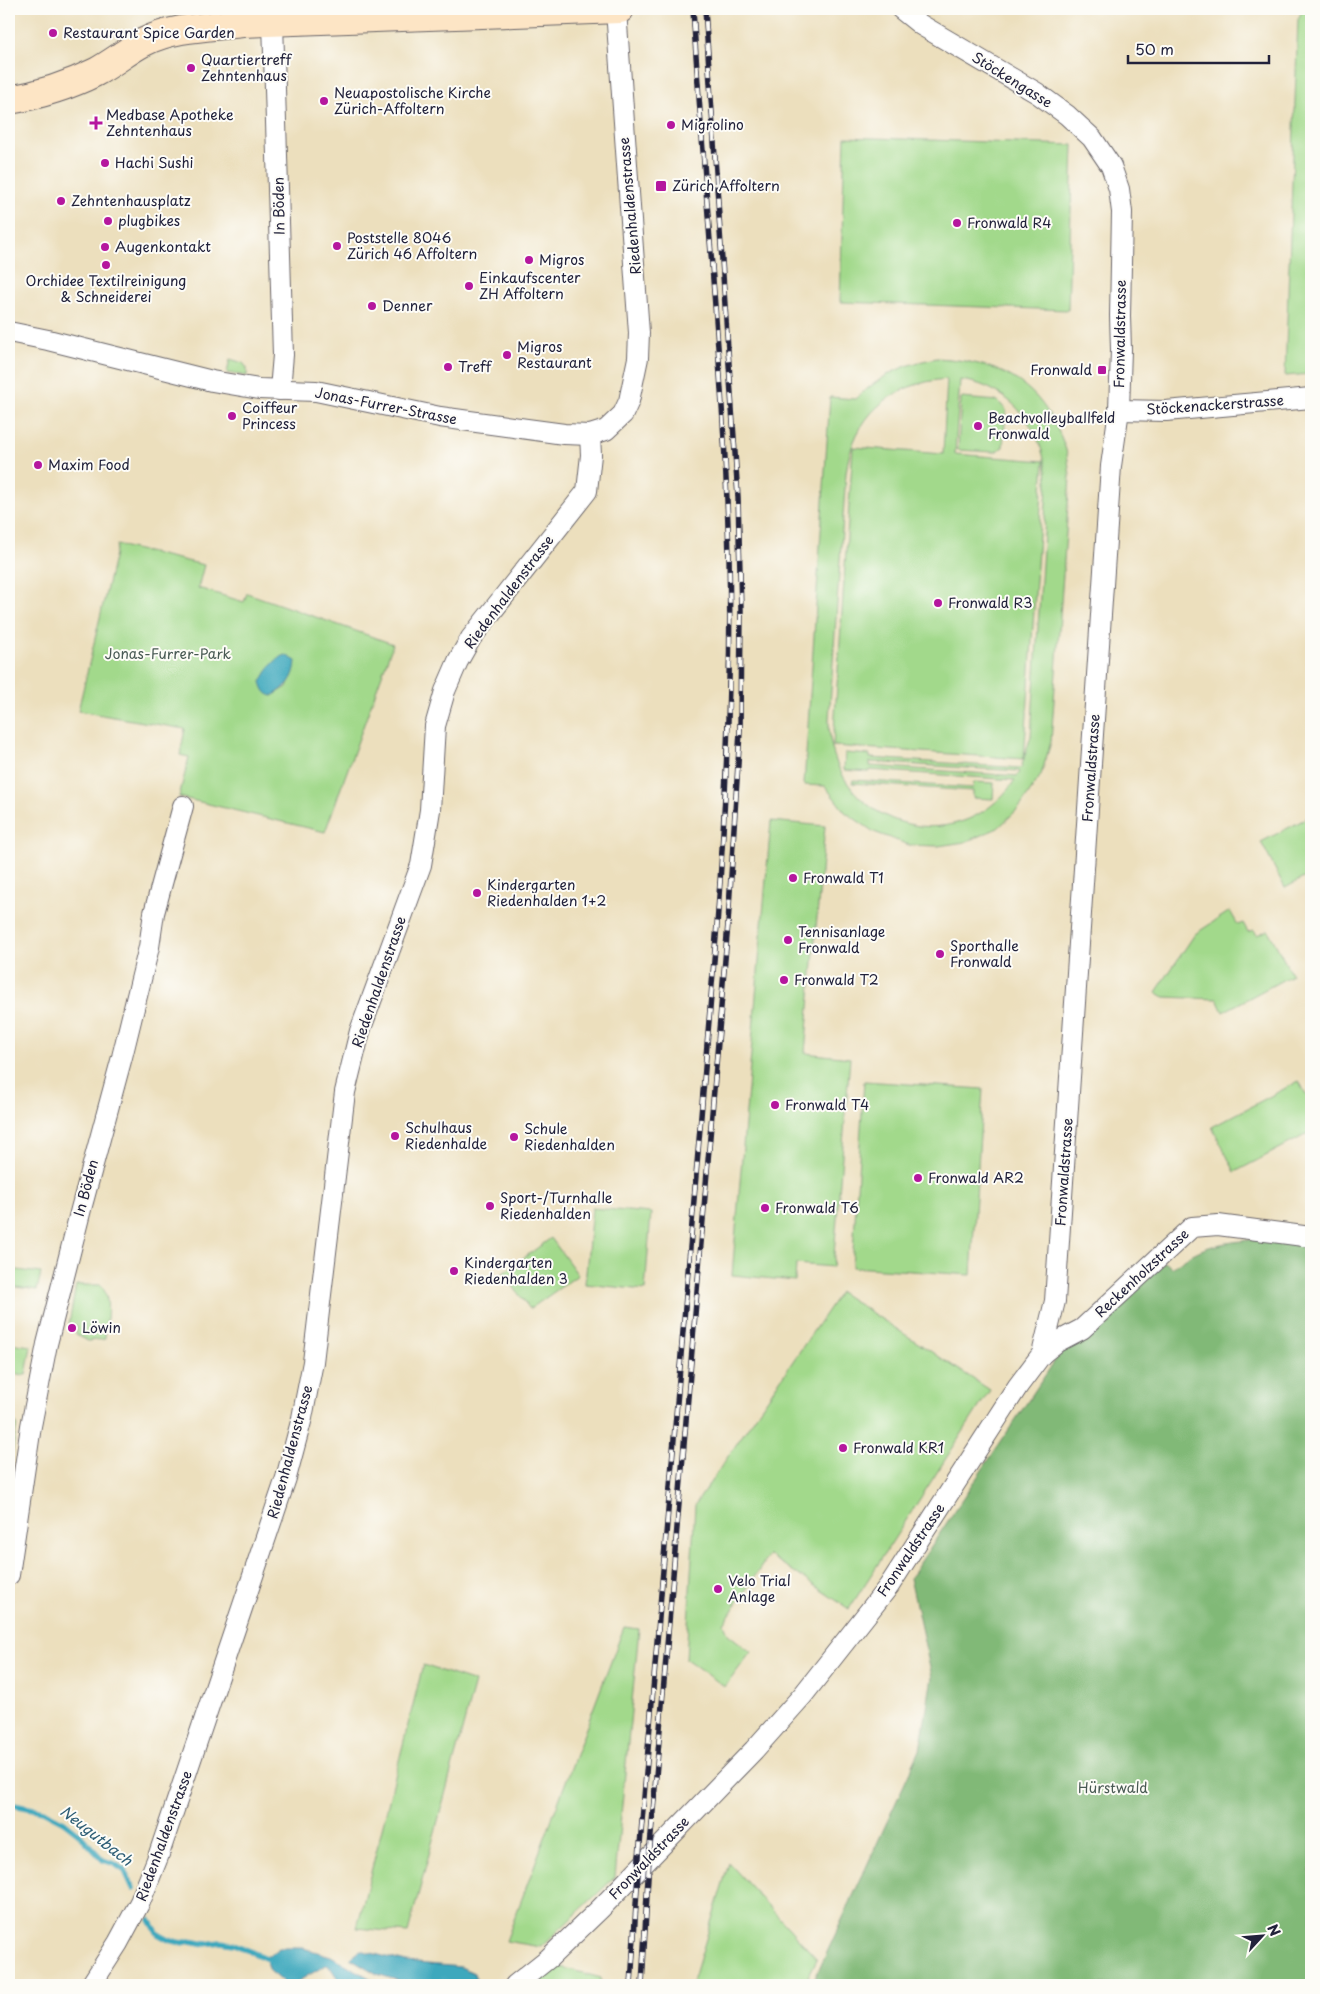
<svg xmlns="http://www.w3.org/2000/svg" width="1320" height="1994" font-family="'Playpen Sans',sans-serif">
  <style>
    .green { fill: #a2d98b; stroke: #627e63; fill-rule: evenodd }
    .forest { fill: #81b977; stroke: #526e59 }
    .water { fill: #3da8bd; stroke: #30657c }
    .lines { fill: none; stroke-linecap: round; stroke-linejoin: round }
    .stream { stroke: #3da8bd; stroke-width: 5.5 }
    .street-casing { stroke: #696468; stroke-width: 22 }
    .secondary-casing { stroke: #696468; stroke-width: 30 }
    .street { stroke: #fff; stroke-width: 20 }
    .secondary { stroke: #fde5c5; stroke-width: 28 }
    .rail-casing { stroke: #22223b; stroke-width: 5.5 }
    .rail { stroke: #fdfcf7; stroke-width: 4; stroke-dasharray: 11; stroke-linecap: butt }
    .poi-dot { fill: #b5179e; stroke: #fdfcf7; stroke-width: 2 }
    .labels { text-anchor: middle; stroke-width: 4; stroke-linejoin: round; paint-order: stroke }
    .poi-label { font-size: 14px; fill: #22223b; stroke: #fdfcf7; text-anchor: start }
    .street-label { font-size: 14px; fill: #22223b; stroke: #fdfcf7 }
    .park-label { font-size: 14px; fill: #485953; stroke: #fdfcf7 }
    .water-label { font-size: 15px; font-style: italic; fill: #2e5e76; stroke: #fdfcf7 }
  </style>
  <rect width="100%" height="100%" fill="#fdfcf7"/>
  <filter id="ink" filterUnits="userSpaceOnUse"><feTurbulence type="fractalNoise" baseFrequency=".02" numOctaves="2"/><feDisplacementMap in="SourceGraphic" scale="10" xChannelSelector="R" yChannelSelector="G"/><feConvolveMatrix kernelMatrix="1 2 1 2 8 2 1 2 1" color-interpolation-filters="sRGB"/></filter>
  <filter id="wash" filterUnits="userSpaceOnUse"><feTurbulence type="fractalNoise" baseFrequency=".0096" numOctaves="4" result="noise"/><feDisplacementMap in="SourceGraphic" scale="20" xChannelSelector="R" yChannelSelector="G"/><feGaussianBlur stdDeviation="1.12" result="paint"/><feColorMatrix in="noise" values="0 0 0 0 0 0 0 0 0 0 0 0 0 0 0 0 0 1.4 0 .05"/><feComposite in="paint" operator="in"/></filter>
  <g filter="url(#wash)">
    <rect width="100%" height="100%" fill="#ecdfbd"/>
    <g class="green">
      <path d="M1303 9H1311V374L1285 376 1298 19Z"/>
      <path d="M845 137 1073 145 1068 310 840 302Z"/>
      <path d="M937 358C987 361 1029 375 1053 421 1058 430 1063 440 1066 450 1068 458 1069 468 1070 477L1051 742 1041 775 1020 807 998 828 965 842 938 846 909 845 874 832 845 812 825 786 804 785 830 397 855 399C883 375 900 365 937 358ZM947 379 943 454 853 447 833 746 1024 759 1044 461 955 454 960 380C1014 386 1048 435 1047 487L1031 736 1021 768 870 758V755L845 753 844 770 869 772 870 770 1015 780C956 867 827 824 829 719L846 473C853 416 891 383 947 379ZM870 762 1019 771 1020 772 1017 776 870 766Z"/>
      <path d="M230 359 243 363 247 368V376L227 373Z"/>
      <path d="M961 398 998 401 1006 410 1003 447 995 452 958 450Z"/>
      <path d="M117 545 204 565 198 588 244 602 247 593 393 644 325 832 179 797 189 757 180 755 185 729 78 711ZM272 665 295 667 287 687 272 696 261 682Z"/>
      <path d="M853 780 973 788 974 782 994 783 993 799 973 798V791L852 783Z"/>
      <path d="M1311 816V874L1285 888 1261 842Z"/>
      <path d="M771 821 825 826 805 1053 850 1058 833 1267 796 1264 795 1281 732 1275Z"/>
      <path d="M1230 911 1238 925 1243 923 1248 932 1254 930 1257 935 1268 930 1292 975 1223 1012 1217 999 1164 997 1156 992 1195 934Z"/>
      <path d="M864 1081 983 1089 971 1275 852 1267Z"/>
      <path d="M1299 1081 1311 1104V1132L1235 1172 1212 1127Z"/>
      <path d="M592 1208 651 1213 645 1290 585 1284Z"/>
      <path d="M551 1238 578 1275 530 1309 503 1273Z"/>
      <path d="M9 1269 41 1273 37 1290 9 1286Z"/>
      <path d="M76 1285H101C112 1299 106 1322 105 1339L88 1341 76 1335 77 1326 69 1324Z"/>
      <path d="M840 1292 990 1390 849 1609 769 1555 724 1623 728 1634 751 1652 725 1687 686 1659 695 1505Z"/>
      <path d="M9 1343 31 1346 26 1375 9 1373Z"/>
      <path d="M9 1423 17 1424 10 1467H9Z"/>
      <path d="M624 1627 639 1629 615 1877 541 1947 506 1941Z"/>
      <path d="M423 1665 475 1682 408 1933 357 1928Z"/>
      <path d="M729 1863 817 1959 804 1985H692Z"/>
      <path d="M557 1966 601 1978V1985H533Z"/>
    </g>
    <path class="forest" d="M1256 1239 1311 1245V1985H812L920 1750 932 1677 910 1578 1056 1359 1165 1262 1172 1268C1202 1244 1219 1244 1256 1239Z"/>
    <g class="water">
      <path d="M286 655 296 661C295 679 286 688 272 696 265 694 263 689 261 682 266 672 274 658 286 655Z"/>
      <path d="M279 1948H303L331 1956 382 1985H342L328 1964 295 1983 286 1984 270 1971 265 1958Z"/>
      <path d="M360 1950 406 1962 461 1967 474 1973 478 1985H407L400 1981 377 1974 350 1958Z"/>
    </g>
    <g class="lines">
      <g class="stream">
        <path d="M9 1804 43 1811 64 1822 78 1833 103 1860 115 1864 125 1871 133 1888"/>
        <path d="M150 1920 158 1934 169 1940 182 1943 191 1941 205 1944 221 1942 234 1944 265 1958"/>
      </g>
    </g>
  </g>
  <g filter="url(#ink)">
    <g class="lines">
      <defs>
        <g id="street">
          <path d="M273 22 283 355 280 390"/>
          <path d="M9 332 48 340 212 381 259 389 316 391 440 417 564 434 590 435 606 430 623 414 629 401 638 358 639 333 616 10"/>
          <path d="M1119 410 1166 411 1311 398"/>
          <path d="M1042 1354 1057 1342 1082 1329 1192 1227 1218 1225 1311 1237"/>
          <path d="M9 1575 31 1426 47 1344 81 1209 122 1057 149 947 154 913 183 806"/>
          <path d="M91 1985 118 1943 140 1902 158 1857 286 1478 302 1418 313 1362 345 1092 360 1031 421 865 430 810 435 726 445 691 458 661 471 638 587 491 591 455 590 435"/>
          <path d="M515 1985 549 1958 600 1909 754 1750 803 1695 889 1586 1018 1386 1042 1354 1055 1301 1111 466 1119 410 1121 350 1120 316 1122 212 1119 189 1111 166 1092 138 1067 115 1037 93 921 25 901 9"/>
        </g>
        <path id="secondary" d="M9 100C39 95 68 86 96 72 113 63 128 50 144 42 174 27 209 27 242 23L620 9"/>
      </defs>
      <use href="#street" class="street-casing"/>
      <use href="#secondary" class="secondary-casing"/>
      <use href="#street" class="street"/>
      <use href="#secondary" class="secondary"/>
      <defs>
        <g id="rail">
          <path d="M631 1985 639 1857 717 925C726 802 732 680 729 556 724 373 704 191 693 9"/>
          <path d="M642 1985 649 1859 728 924 740 732 741 610 738 497 705 9"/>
        </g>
      </defs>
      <use href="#rail" class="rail-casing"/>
      <use href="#rail" class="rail"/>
    </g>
  </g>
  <g class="poi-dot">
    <circle cx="53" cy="33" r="5"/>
    <circle cx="191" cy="68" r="5"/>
    <circle cx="324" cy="101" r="5"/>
    <path d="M93.5 115.5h5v5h5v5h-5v5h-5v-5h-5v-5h5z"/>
    <circle cx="671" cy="125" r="5"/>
    <circle cx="105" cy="163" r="5"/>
    <rect x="655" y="180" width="12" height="12" rx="2.5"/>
    <circle cx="61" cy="201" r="5"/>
    <circle cx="108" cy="221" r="5"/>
    <circle cx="957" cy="223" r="5"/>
    <circle cx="337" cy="246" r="5"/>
    <circle cx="105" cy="247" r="5"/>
    <circle cx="529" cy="260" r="5"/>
    <circle cx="106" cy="265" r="5"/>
    <circle cx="469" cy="286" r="5"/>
    <circle cx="372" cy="306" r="5"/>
    <circle cx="507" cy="355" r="5"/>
    <circle cx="448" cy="367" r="5"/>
    <rect x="1097" y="365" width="10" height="10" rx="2.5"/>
    <circle cx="232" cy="416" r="5"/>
    <circle cx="978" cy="426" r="5"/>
    <circle cx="38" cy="465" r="5"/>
    <circle cx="938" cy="603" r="5"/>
    <circle cx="793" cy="878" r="5"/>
    <circle cx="477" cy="893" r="5"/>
    <circle cx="788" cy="940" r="5"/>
    <circle cx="940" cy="954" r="5"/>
    <circle cx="784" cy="980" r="5"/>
    <circle cx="775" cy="1105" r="5"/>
    <circle cx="395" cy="1136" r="5"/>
    <circle cx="514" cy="1137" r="5"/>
    <circle cx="918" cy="1178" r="5"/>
    <circle cx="490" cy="1206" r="5"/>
    <circle cx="765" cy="1208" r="5"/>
    <circle cx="454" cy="1271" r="5"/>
    <circle cx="72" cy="1328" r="5"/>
    <circle cx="843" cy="1448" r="5"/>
    <circle cx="718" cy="1589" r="5"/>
  </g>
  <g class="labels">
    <g class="poi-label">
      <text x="63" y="38">Restaurant Spice Garden</text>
      <text x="201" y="65">Quartiertreff<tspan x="201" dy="16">Zehntenhaus</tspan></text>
      <text x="334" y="98">Neuapostolische Kirche<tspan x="334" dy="16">Zürich-Affoltern</tspan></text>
      <text x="106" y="120">Medbase Apotheke<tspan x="106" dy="16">Zehntenhaus</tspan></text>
      <text x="681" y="130">Migrolino</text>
      <text x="115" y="168">Hachi Sushi</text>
      <text x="672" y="191">Zürich Affoltern</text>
      <text x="71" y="206">Zehntenhausplatz</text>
      <text x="118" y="226">plugbikes</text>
      <text x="967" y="228">Fronwald R4</text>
      <text x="347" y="243">Poststelle 8046<tspan x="347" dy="16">Zürich 46 Affoltern</tspan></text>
      <text x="115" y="252">Augenkontakt</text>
      <text x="539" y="265">Migros</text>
      <text x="479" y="283">Einkaufscenter<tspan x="479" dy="16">ZH Affoltern</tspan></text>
      <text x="106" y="286" text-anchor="middle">Orchidee Textilreinigung<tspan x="106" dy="16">&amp; Schneiderei</tspan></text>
      <text x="382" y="311">Denner</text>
      <text x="517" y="352">Migros<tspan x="517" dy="16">Restaurant</tspan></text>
      <text x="458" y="372">Treff</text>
      <text x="1092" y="375" text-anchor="end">Fronwald</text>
      <text x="242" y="413">Coiffeur<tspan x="242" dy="16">Princess</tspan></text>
      <text x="988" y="423">Beachvolleyballfeld<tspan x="988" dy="16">Fronwald</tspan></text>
      <text x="48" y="470">Maxim Food</text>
      <text x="948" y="608">Fronwald R3</text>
      <text x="803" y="883">Fronwald T1</text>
      <text x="487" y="890">Kindergarten<tspan x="487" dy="16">Riedenhalden 1+2</tspan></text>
      <text x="798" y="937">Tennisanlage<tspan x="798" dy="16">Fronwald</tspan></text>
      <text x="950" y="951">Sporthalle<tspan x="950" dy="16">Fronwald</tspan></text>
      <text x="794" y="985">Fronwald T2</text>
      <text x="785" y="1110">Fronwald T4</text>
      <text x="405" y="1133">Schulhaus<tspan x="405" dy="16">Riedenhalde</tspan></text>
      <text x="524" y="1134">Schule<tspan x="524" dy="16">Riedenhalden</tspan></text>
      <text x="928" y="1183">Fronwald AR2</text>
      <text x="500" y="1203">Sport-/Turnhalle<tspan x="500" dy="16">Riedenhalden</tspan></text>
      <text x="775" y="1213">Fronwald T6</text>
      <text x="464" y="1268">Kindergarten<tspan x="464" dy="16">Riedenhalden 3</tspan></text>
      <text x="82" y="1333">Löwin</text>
      <text x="853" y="1453">Fronwald KR1</text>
      <text x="728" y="1586">Velo Trial<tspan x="728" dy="16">Anlage</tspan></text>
    </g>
    <g class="street-label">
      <text transform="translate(1012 80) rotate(32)" y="5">Stöckengasse</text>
      <text transform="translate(279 206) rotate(-91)" y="5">In Böden</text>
      <text transform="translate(630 206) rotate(-95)" y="5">Riedenhaldenstrasse</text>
      <text transform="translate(1120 334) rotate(-89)" y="5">Fronwaldstrasse</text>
      <text transform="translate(1215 405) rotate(-4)" y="5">Stöckenackerstrasse</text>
      <text transform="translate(386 406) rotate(11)" y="5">Jonas-Furrer-Strasse</text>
      <text transform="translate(509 592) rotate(-53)" y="5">Riedenhaldenstrasse</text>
      <text transform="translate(1091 768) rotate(-86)" y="5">Fronwaldstrasse</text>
      <text transform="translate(379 982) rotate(-71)" y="5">Riedenhaldenstrasse</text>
      <text transform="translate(1064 1172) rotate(-86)" y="5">Fronwaldstrasse</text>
      <text transform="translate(86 1188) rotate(-75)" y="5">In Böden</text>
      <text transform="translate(1142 1273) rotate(-43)" y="5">Reckenholzstrasse</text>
      <text transform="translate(290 1452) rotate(-75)" y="5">Riedenhaldenstrasse</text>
      <text transform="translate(911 1550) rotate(-56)" y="5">Fronwaldstrasse</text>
      <text transform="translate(164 1836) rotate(-70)" y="5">Riedenhaldenstrasse</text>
      <text transform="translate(649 1858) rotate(-46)" y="5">Fronwaldstrasse</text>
    </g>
    <g class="park-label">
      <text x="168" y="659">Jonas-Furrer-Park</text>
      <text x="1113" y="1793">Hürstwald</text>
    </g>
    <g class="water-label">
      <text transform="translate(96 1836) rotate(38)" y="5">Neugutbach</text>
    </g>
  </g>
  <rect width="1320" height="1994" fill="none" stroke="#fdfcf7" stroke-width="30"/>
  <g transform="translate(1262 1936) rotate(64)" stroke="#fdfcf7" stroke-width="4" paint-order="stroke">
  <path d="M0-4L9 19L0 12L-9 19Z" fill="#22223b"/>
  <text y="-8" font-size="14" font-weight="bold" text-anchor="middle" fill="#22223b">N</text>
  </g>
  <path d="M1128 55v8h141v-8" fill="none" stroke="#22223b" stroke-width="2.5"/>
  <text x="1135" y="55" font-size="15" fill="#22223b" stroke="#fdfcf7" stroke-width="4" paint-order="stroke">50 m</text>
</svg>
